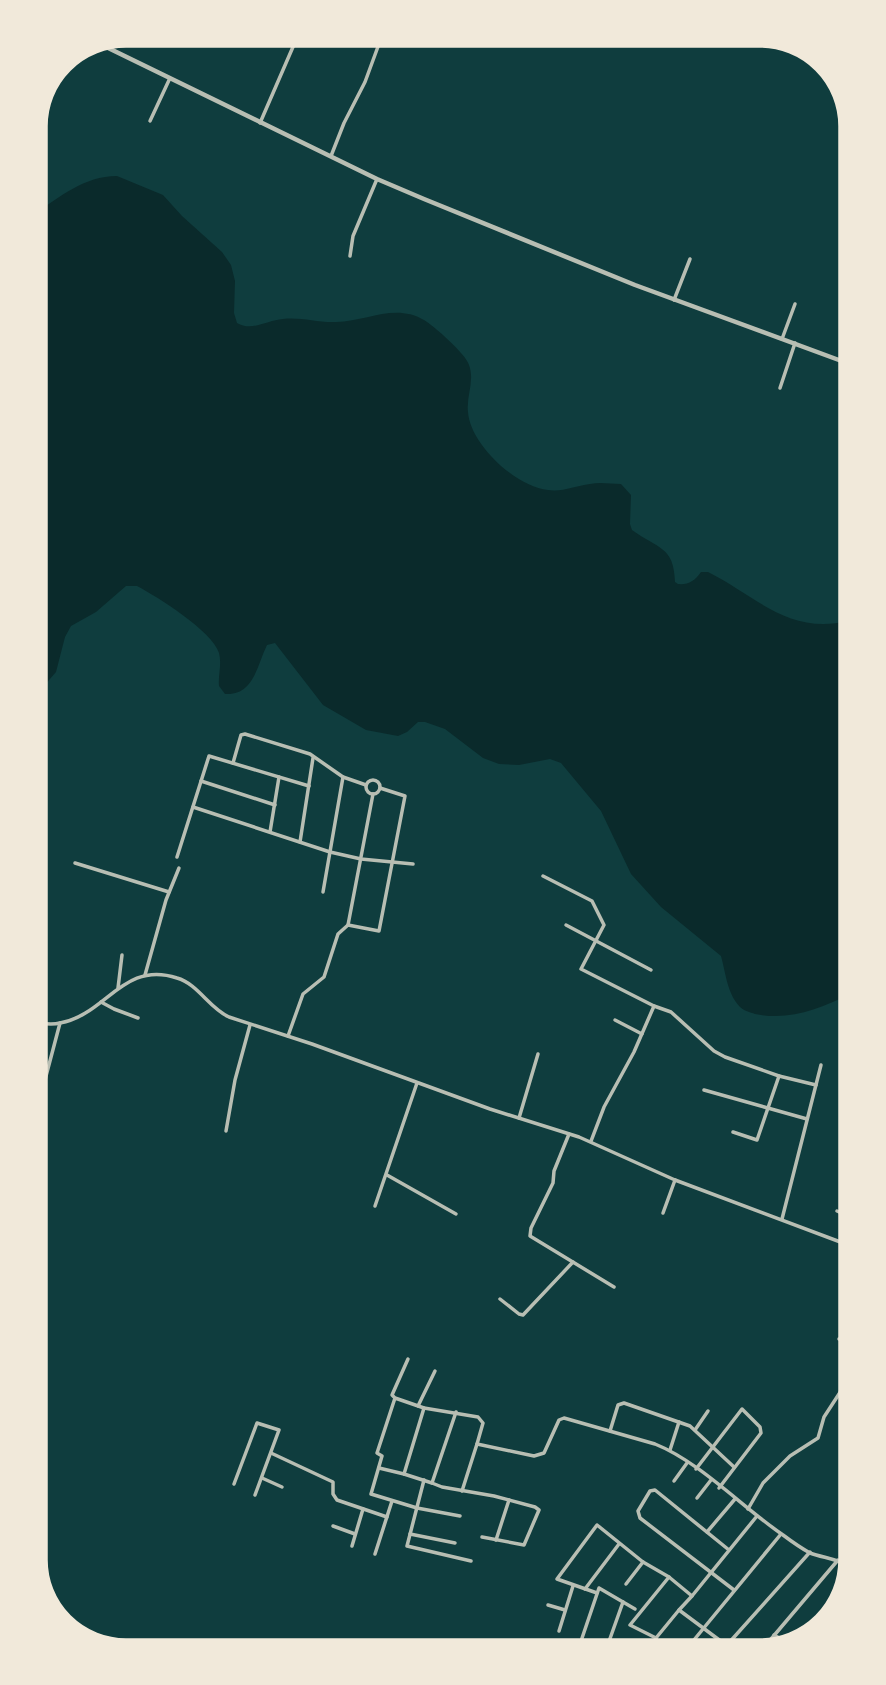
<svg xmlns="http://www.w3.org/2000/svg" width="886" height="1685" font-family="'Asap Condensed',sans-serif">
  <style>
    .water { fill: #0a2a2b }
    .lines { fill: none; stroke-linecap: round; stroke-linejoin: round }
    .minor { stroke: #b8beb3; stroke-width: 3.5 }
    .tertiary { stroke: #b8beb3; stroke-width: 4.5 }
    .rim { fill: none; stroke: #f1e9da; stroke-width: 3.5 }
  </style>
  <rect width="100%" height="100%" fill="#0f3d3e"/>
  <path class="water" d="M117 176 163 195 182 216 222 252 231 265 235 281 234 313 237 323C252 332 267 320 283 319 301 317 319 323 336 322 368 321 395 303 424 320 433 325 467 355 469 365 475 381 466 396 468 412 470 444 516 487 548 490 563 492 575 486 590 484 600 482 611 484 621 484L631 495 630 524 632 530C658 549 674 546 675 582L678 584C688 585 695 581 701 572H708C756 596 788 635 848 621L850 994C819 1009 790 1021 755 1014 750 1012 744 1011 740 1007 727 993 726 974 721 956L661 907 631 874 601 811 561 763 550 759 519 765 499 764 483 758 445 729 425 722H418L407 732 398 736 366 730 323 705 275 643 267 645C257 665 254 696 225 694L219 686C218 675 222 664 219 653 212 631 158 597 137 586H126L96 612 71 626 65 637 56 672 36 695 34 214C60 197 84 176 117 176Z"/>
  <g class="lines">
    <g class="minor">
      <path d="M150 121 170 78"/>
      <path d="M260 123 299 33"/>
      <path d="M331 156 344 123 365 82 383 33"/>
      <path d="M350 256 353 236 377 179"/>
      <path d="M674 300 690 259"/>
      <path d="M782 339 795 304"/>
      <path d="M780 388 795 343"/>
      <path d="M233 763 241 735 245 734 310 754 343 777 366 785"/>
      <circle cx="373" cy="787" r="7"/>
      <path d="M201 781 275 805"/>
      <path d="M193 807 330 852 361 859 413 864"/>
      <path d="M270 832 279 777"/>
      <path d="M300 842 313 758"/>
      <path d="M177 857 209 756 309 786"/>
      <path d="M75 863 169 892"/>
      <path d="M543 876 592 901 604 925 581 969 654 1006 671 1012 714 1051 725 1057 779 1076 816 1085"/>
      <path d="M323 892 343 777"/>
      <path d="M348 925 379 931 405 796 380 788"/>
      <path d="M566 925 651 970"/>
      <path d="M145 975 166 900 179 868"/>
      <path d="M118 988 122 955"/>
      <path d="M38 993 40 982"/>
      <path d="M101 1002 114 1009 138 1018"/>
      <path d="M615 1020 642 1034"/>
      <path d="M38 1023C45 1024 53 1025 60 1023 106 1015 123 960 177 978 198 984 209 1008 229 1017L312 1044 490 1109 579 1137 675 1180 851 1246"/>
      <path d="M288 1036 303 994 324 977 338 934 348 925 373 794"/>
      <path d="M704 1090 807 1119"/>
      <path d="M41 1095 60 1023"/>
      <path d="M519 1118 538 1054"/>
      <path d="M226 1131 235 1080 250 1025"/>
      <path d="M733 1132 757 1140 779 1076"/>
      <path d="M569 1134 554 1171 553 1183 531 1228 530 1236 614 1287"/>
      <path d="M591 1141 604 1107 634 1052 654 1006"/>
      <path d="M387 1175 456 1214"/>
      <path d="M375 1206 417 1083"/>
      <path d="M837 1211 850 1217 842 1242"/>
      <path d="M663 1213 675 1180"/>
      <path d="M782 1219 821 1065"/>
      <path d="M500 1299 519 1314 523 1315 573 1262"/>
      <path d="M839 1339 852 1342"/>
      <path d="M394 1397 392 1395 408 1359"/>
      <path d="M418 1406 435 1371"/>
      <path d="M424 1408 404 1474 432 1483"/>
      <path d="M456 1412 432 1483 442 1487 494 1496 535 1507 539 1510 524 1545 482 1537"/>
      <path d="M695 1430 708 1411"/>
      <path d="M610 1431 618 1405 624 1403 690 1426 734 1467"/>
      <path d="M670 1450 679 1422"/>
      <path d="M271 1453 333 1482V1494L337 1500 387 1517"/>
      <path d="M379 1468 404 1474"/>
      <path d="M696 1469 742 1409 760 1427 761 1433 719 1488"/>
      <path d="M262 1478 282 1487"/>
      <path d="M424 1480 407 1546 471 1561"/>
      <path d="M674 1481 687 1463"/>
      <path d="M234 1484 257 1423 279 1430 255 1495"/>
      <path d="M462 1491 477 1444"/>
      <path d="M697 1498 711 1480"/>
      <path d="M748 1509 763 1483 790 1456 818 1438 824 1417 852 1374"/>
      <path d="M460 1516 417 1508 371 1494 382 1456 377 1453 395 1398 424 1408 478 1417 483 1423 477 1444 534 1456 544 1453 559 1420 564 1418 655 1444C700 1462 742 1507 783 1535 791 1541 801 1548 810 1553 824 1558 838 1559 851 1567"/>
      <path d="M333 1526 355 1534"/>
      <path d="M707 1532 735 1499"/>
      <path d="M410 1534 455 1543"/>
      <path d="M496 1540 509 1500"/>
      <path d="M352 1546 363 1509"/>
      <path d="M729 1550 655 1490 650 1491 638 1511 640 1518 734 1590"/>
      <path d="M375 1554 392 1501"/>
      <path d="M626 1584 643 1562"/>
      <path d="M585 1589 619 1544"/>
      <path d="M597 1593 557 1579 597 1525 643 1562 669 1577"/>
      <path d="M548 1605 565 1610"/>
      <path d="M679 1610 692 1596"/>
      <path d="M559 1631 573 1586"/>
      <path d="M774 1635 791 1645"/>
      <path d="M656 1638 679 1610 726 1645"/>
      <path d="M727 1645 810 1552"/>
      <path d="M746 1645V1642L762 1645"/>
      <path d="M766 1645 838 1560"/>
      <path d="M656 1646V1638L630 1625 669 1577 692 1596 757 1516"/>
      <path d="M689 1646 781 1534"/>
      <path d="M579 1647 599 1588 635 1609"/>
      <path d="M607 1647 623 1602"/>
    </g>
    <path class="tertiary" d="M100 44 377 179 424 199 635 285 847 363"/>
  </g>
  <path d="M0 0H886V1685H0ZM126 46H760A80 80 0 0 1 840 126V1560A80 80 0 0 1 760 1640H126A80 80 0 0 1 46 1560V126A80 80 0 0 1 126 46Z" fill="#f1e9da" fill-rule="evenodd"/>
  <path class="rim" d="M126 46H760A80 80 0 0 1 840 126V1560A80 80 0 0 1 760 1640H126A80 80 0 0 1 46 1560V126A80 80 0 0 1 126 46Z"/>
</svg>
